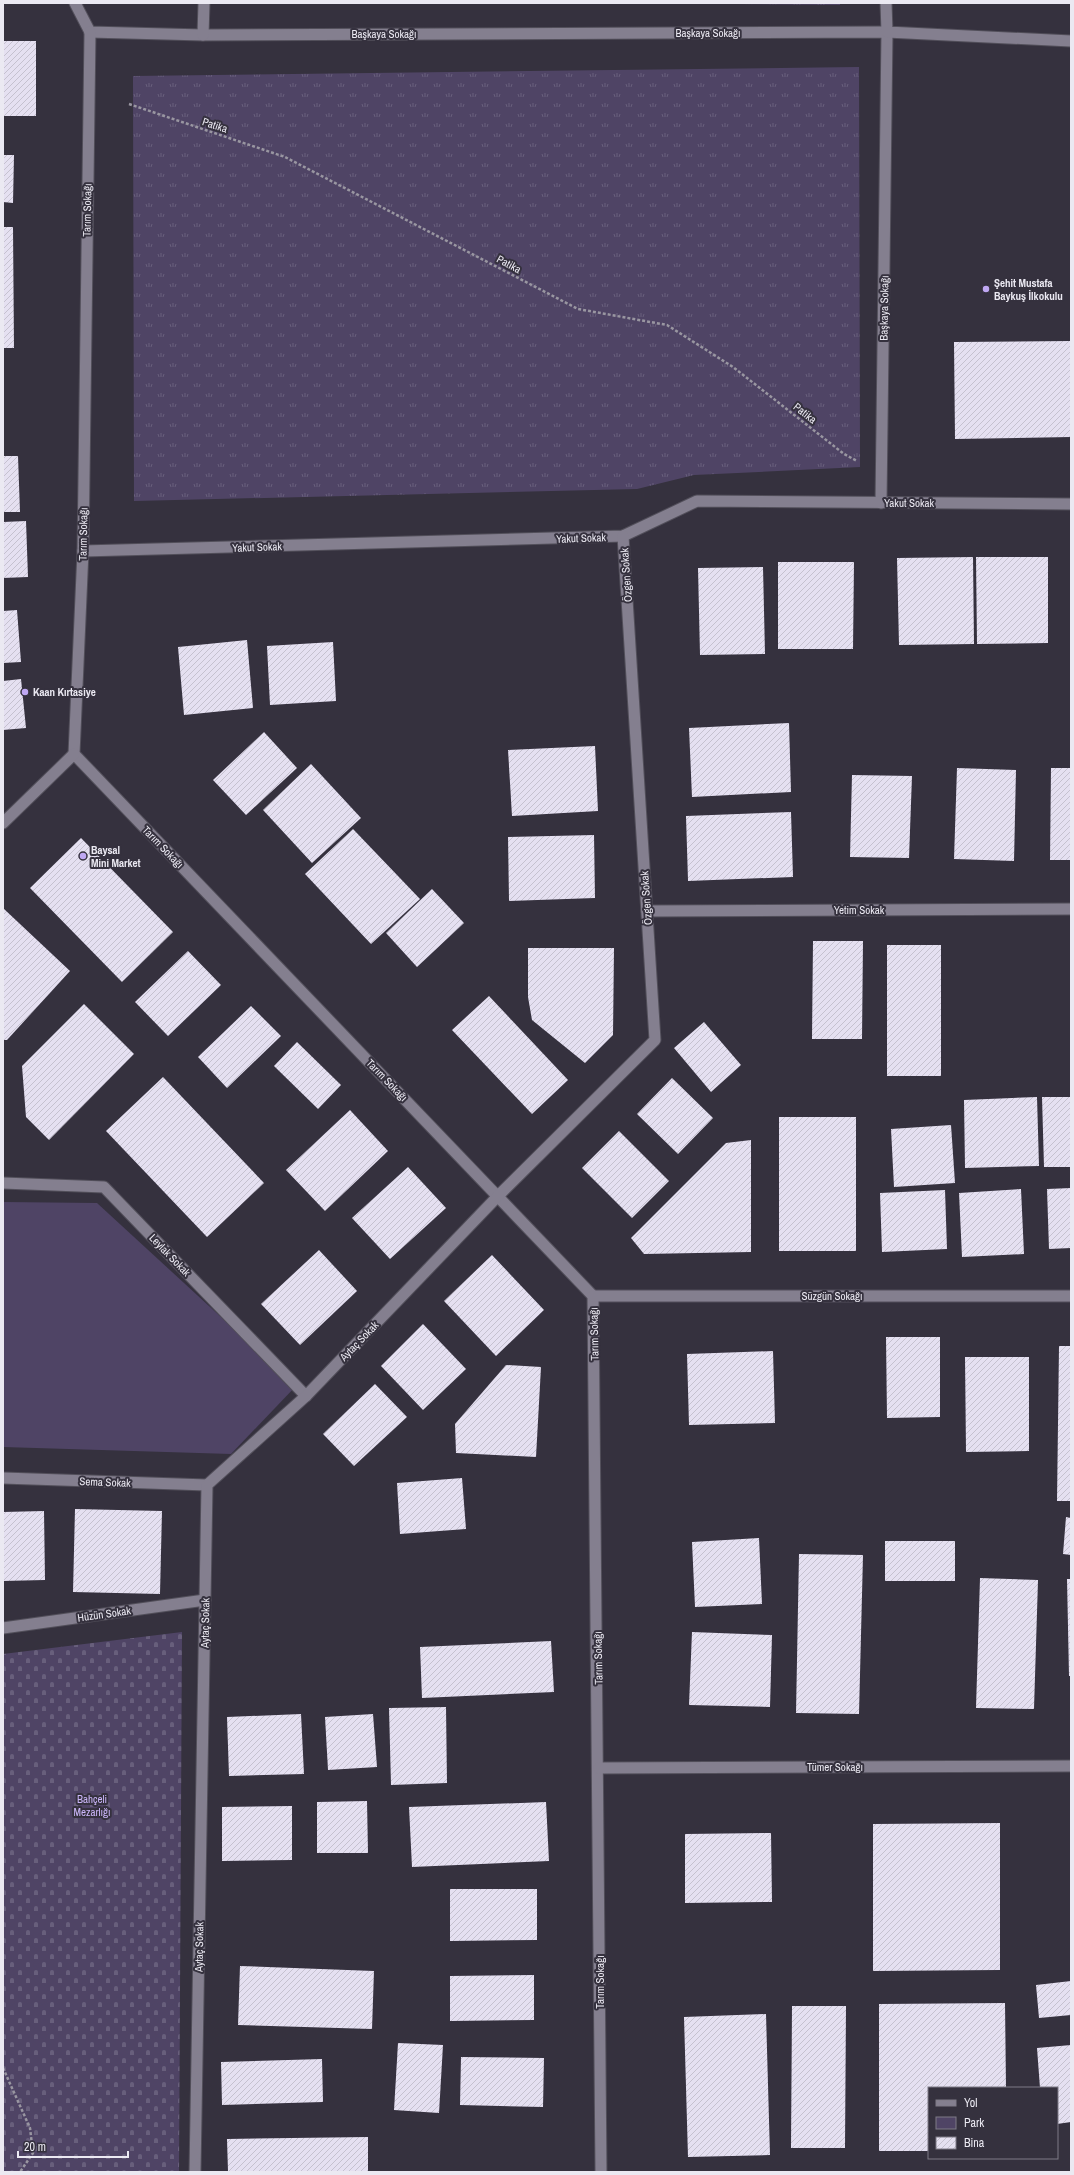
<svg xmlns="http://www.w3.org/2000/svg" width="1074" height="2175" font-family="'Archivo Narrow',sans-serif">
  <style>
    .grass { fill: url(#grass-tufts) }
    .cemetery { fill: url(#cemetery-stones) }
    .park { fill: #4f4465 }
    .building { fill: url(#building-hatch) }
    .lines { fill: none; stroke-linecap: round; stroke-linejoin: round }
    .minor-casing { stroke: #524f5a; stroke-width: 13 }
    .path { stroke: #9996a1; stroke-width: 2.5; stroke-dasharray: 3 2; stroke-linecap: butt }
    .minor { stroke: #847f8f; stroke-width: 11 }
    .poi-dot { fill: #c0a8f3; stroke: #35313e; stroke-width: 1.5 }
    .labels { text-anchor: middle; stroke-width: 4; stroke-linejoin: round; paint-order: stroke }
    .street-label { font-size: 11px; fill: #ebe9f2; stroke: #35313e }
    .poi-label { font-size: 11px; font-weight: bold; fill: #ebe9f2; stroke: #35313e; text-anchor: start }
    .park-label { font-size: 11px; fill: #cbb6f9; stroke: #35313e }
  </style>
  <defs>
    <pattern id="grass-tufts" width="24" height="20" patternUnits="userSpaceOnUse"><rect width="24" height="20" fill="#4f4465"/><path d="M3 7l-1-3M5 7V3M7 7l1-3M15 17l-1-3M17 17v-4M19 17l1-3" fill="none" stroke="#685f7c"/></pattern>
    <pattern id="cemetery-stones" width="16" height="16" patternUnits="userSpaceOnUse"><rect width="16" height="16" fill="#4f4465"/><path d="M2 7V4a2 2 0 0 1 4 0v3zM10 15v-3a2 2 0 0 1 4 0v3z" fill="#685f7c"/></pattern>
    <pattern id="building-hatch" width="6" height="6" patternUnits="userSpaceOnUse"><rect width="6" height="6" fill="#e5e0f1"/><path d="M-1 1l2-2M0 6l6-6M5 7l2-2" fill="none" stroke="#c5c1cf"/></pattern>
  </defs>
  <rect width="100%" height="100%" fill="#35313e"/>
  <g class="grass">
    <path d="M623 3H840V5Z"/>
    <path d="M859 67 860 467 694 475 637 489 134 501 133 76Z"/>
  </g>
  <path class="cemetery" d="M182 1632 179 2172H3V1654Z"/>
  <path class="park" d="M3 1202 97 1203 296 1386 231 1454 3 1447Z"/>
  <g class="building">
    <rect x="3" y="41" width="33" height="75"/>
    <path d="M3 155H14L13 203 3 202Z"/>
    <path d="M3 227H13L14 348H3Z"/>
    <path d="M1071 341V437L955 439 954 342Z"/>
    <path d="M3 456H18L20 512H3Z"/>
    <path d="M26 521 28 577 3 578V522Z"/>
    <path d="M973 557 974 644 899 645 897 558Z"/>
    <path d="M976 557H1048V643L977 644Z"/>
    <path d="M778 562H854L853 649H778Z"/>
    <path d="M763 567 765 654 700 655 698 568Z"/>
    <path d="M17 610 21 662 3 663V611Z"/>
    <path d="M247 640 253 708 184 715 178 647Z"/>
    <path d="M333 642 336 701 270 705 267 646Z"/>
    <path d="M21 679 26 728 3 730V681Z"/>
    <path d="M789 723 791 792 692 797 689 728Z"/>
    <path d="M264 732 297 768 246 815 213 780Z"/>
    <path d="M595 746 598 811 512 816 508 750Z"/>
    <path d="M311 764 361 818 312 863 263 810Z"/>
    <path d="M957 768 1016 770 1014 861 954 859Z"/>
    <path d="M1051 768H1071V860H1050Z"/>
    <path d="M852 775 912 776 909 858 850 857Z"/>
    <path d="M791 812 793 877 688 881 686 816Z"/>
    <path d="M353 829 420 899 371 944 305 874Z"/>
    <path d="M594 835 595 898 509 901 508 837Z"/>
    <path d="M81 838 173 932 122 982 30 888Z"/>
    <path d="M432 889 464 923 417 967 386 933Z"/>
    <path d="M3 908 70 971 7 1040H3Z"/>
    <path d="M813 941H863L862 1039H812Z"/>
    <rect x="887" y="945" width="54" height="131"/>
    <path d="M528 948H614L613 1035 585 1063 532 1020 528 997Z"/>
    <path d="M188 951 221 985 168 1036 135 1002Z"/>
    <path d="M489 996 568 1080 532 1114 452 1030Z"/>
    <path d="M84 1004 134 1054 49 1140 26 1117 22 1066Z"/>
    <path d="M251 1006 281 1036 227 1088 198 1057Z"/>
    <path d="M704 1022 741 1065 711 1092 674 1048Z"/>
    <path d="M297 1042 341 1085 318 1109 274 1066Z"/>
    <path d="M163 1077 264 1183 207 1237 106 1131Z"/>
    <path d="M672 1078 713 1118 678 1154 637 1114Z"/>
    <path d="M1037 1097 1039 1166 965 1168 964 1100Z"/>
    <path d="M1042 1097H1071V1167H1044Z"/>
    <path d="M350 1110 388 1151 325 1211 286 1170Z"/>
    <rect x="779" y="1117" width="77" height="134"/>
    <path d="M951 1125 955 1183 894 1187 891 1129Z"/>
    <path d="M619 1131 669 1181 632 1218 582 1168Z"/>
    <path d="M751 1140V1252L644 1254 631 1238 726 1143Z"/>
    <path d="M408 1167 446 1208 390 1259 352 1218Z"/>
    <path d="M1071 1188V1248L1049 1249 1047 1189Z"/>
    <path d="M1021 1189 1024 1254 962 1257 959 1193Z"/>
    <path d="M945 1190 947 1249 882 1252 880 1193Z"/>
    <path d="M319 1250 357 1291 300 1345 261 1304Z"/>
    <path d="M492 1255 544 1310 496 1356 444 1301Z"/>
    <path d="M423 1324 466 1369 423 1410 381 1366Z"/>
    <path d="M886 1337H940V1417L887 1418Z"/>
    <path d="M1059 1346H1071V1501H1057Z"/>
    <path d="M773 1351 775 1423 689 1425 687 1354Z"/>
    <path d="M965 1357H1029V1451L966 1452Z"/>
    <path d="M506 1365 541 1367 536 1457 456 1453 455 1424Z"/>
    <path d="M375 1384 407 1417 354 1466 323 1434Z"/>
    <path d="M462 1478 466 1529 400 1534 397 1483Z"/>
    <path d="M75 1509 162 1511 160 1594 73 1592Z"/>
    <path d="M44 1511 45 1580 3 1581V1512Z"/>
    <path d="M1066 1517 1071 1518V1555L1063 1554Z"/>
    <path d="M759 1538 762 1604 695 1607 692 1542Z"/>
    <rect x="885" y="1541" width="70" height="40"/>
    <path d="M799 1554 863 1555 859 1714 796 1713Z"/>
    <path d="M980 1578 1038 1580 1034 1709 976 1708Z"/>
    <path d="M1067 1579H1071V1676H1069Z"/>
    <path d="M692 1632 772 1635 770 1707 689 1705Z"/>
    <path d="M551 1641 554 1692 422 1698 420 1647Z"/>
    <path d="M446 1707 447 1783 391 1785 389 1708Z"/>
    <path d="M301 1714 304 1774 229 1776 227 1717Z"/>
    <path d="M373 1714 377 1767 328 1770 325 1717Z"/>
    <path d="M367 1801 368 1853H317V1802Z"/>
    <path d="M546 1802 549 1861 412 1867 409 1807Z"/>
    <path d="M292 1806V1860L222 1861V1807Z"/>
    <path d="M1000 1823V1970L873 1971V1824Z"/>
    <path d="M771 1833 772 1902 685 1903V1834Z"/>
    <path d="M450 1889H537V1940L450 1941Z"/>
    <path d="M240 1966 374 1971 372 2029 238 2025Z"/>
    <path d="M534 1975V2020L450 2021V1976Z"/>
    <path d="M1071 1981V2015L1039 2018 1036 1985Z"/>
    <path d="M1005 2003 1006 2088H929V2151H879V2004Z"/>
    <path d="M792 2006H846L845 2148H791Z"/>
    <path d="M766 2014 770 2155 688 2157 684 2017Z"/>
    <path d="M398 2043 443 2045 439 2113 394 2110Z"/>
    <path d="M1071 2045V2122L1057 2124V2088H1040L1037 2048Z"/>
    <path d="M461 2057 544 2058 543 2107 460 2105Z"/>
    <path d="M322 2059 323 2102 222 2105 221 2062Z"/>
    <path d="M368 2137V2172H228L227 2139Z"/>
  </g>
  <g class="lines">
    <defs>
      <g id="minor">
        <path d="M75 3 90 32 203 35 887 32 881 503"/>
        <path d="M886 3 887 32 1071 41"/>
        <path d="M90 32 83 551 74 754 593 1296 601 2172"/>
        <path d="M203 35 204 3"/>
        <path d="M83 551 623 536 697 501 1071 504"/>
        <path d="M3 823 74 754"/>
        <path d="M647 911 1071 909"/>
        <path d="M3 1183 104 1187 306 1396"/>
        <path d="M593 1296H1071"/>
        <path d="M3 1478 207 1485"/>
        <path d="M3 1628 205 1600"/>
        <path d="M599 1768 1071 1766"/>
        <path d="M195 2172 207 1485 306 1396 498 1196 655 1040 623 536"/>
      </g>
    </defs>
    <use href="#minor" class="minor-casing"/>
    <g class="path">
      <path d="M129 104 285 157 578 309 667 325 733 367 844 454 857 461"/>
      <path d="M3 2068 30 2128 33 2153 20 2172"/>
    </g>
    <use href="#minor" class="minor"/>
  </g>
  <g class="poi-dot">
    <circle cx="986" cy="289" r="4"/>
    <circle cx="25" cy="692" r="4"/>
    <circle cx="83" cy="856" r="4"/>
  </g>
  <g class="labels">
    <g class="street-label">
      <text x="708" y="37">Başkaya Sokağı</text>
      <text x="384" y="38">Başkaya Sokağı</text>
      <text transform="translate(215 125) rotate(18)" y="4">Patika</text>
      <text transform="translate(87 210) rotate(-89)" y="4">Tarım Sokağı</text>
      <text transform="translate(509 264) rotate(28)" y="4">Patika</text>
      <text transform="translate(884 308) rotate(-89)" y="4">Başkaya Sokağı</text>
      <text transform="translate(805 413) rotate(38)" y="4">Patika</text>
      <text x="909" y="507">Yakut Sokak</text>
      <text transform="translate(83 534) rotate(-89)" y="4">Tarım Sokağı</text>
      <text transform="translate(581 538) rotate(-2)" y="4">Yakut Sokak</text>
      <text transform="translate(257 547) rotate(-2)" y="4">Yakut Sokak</text>
      <text transform="translate(626 575) rotate(-94)" y="4">Özgen Sokak</text>
      <text transform="translate(163 847) rotate(46)" y="4">Tarım Sokağı</text>
      <text transform="translate(646 898) rotate(-94)" y="4">Özgen Sokak</text>
      <text x="859" y="914">Yetim Sokak</text>
      <text transform="translate(387 1080) rotate(46)" y="4">Tarım Sokağı</text>
      <text transform="translate(170 1255) rotate(46)" y="4">Leylak Sokak</text>
      <text x="832" y="1300">Süzgün Sokağı</text>
      <text transform="translate(594 1334) rotate(-91)" y="4">Tarım Sokağı</text>
      <text transform="translate(359 1341) rotate(-46)" y="4">Aytaç Sokak</text>
      <text transform="translate(105 1482) rotate(2)" y="4">Sema Sokak</text>
      <text transform="translate(104 1614) rotate(-8)" y="4">Hüzün Sokak</text>
      <text transform="translate(205 1623) rotate(-89)" y="4">Aytaç Sokak</text>
      <text transform="translate(598 1658) rotate(-91)" y="4">Tarım Sokağı</text>
      <text x="835" y="1771">Tümer Sokağı</text>
      <text transform="translate(199 1947) rotate(-89)" y="4">Aytaç Sokak</text>
      <text transform="translate(600 1982) rotate(-90)" y="4">Tarım Sokağı</text>
    </g>
    <g class="poi-label">
      <text x="994" y="287">Şehit Mustafa<tspan x="994" dy="13">Baykuş İlkokulu</tspan></text>
      <text x="33" y="696">Kaan Kırtasiye</text>
      <text x="91" y="854">Baysal<tspan x="91" dy="13">Mini Market</tspan></text>
    </g>
    <g class="park-label">
      <text x="92" y="1803">Bahçeli<tspan x="92" dy="13">Mezarlığı</tspan></text>
    </g>
  </g>
  <rect width="1074" height="2175" fill="none" stroke="#ebe9f2" stroke-width="8"/>
  <rect x="928" y="2087" width="130" height="72" fill="#35313e" stroke="#7e7b86"/>
  <rect x="936" y="2100" width="20" height="6" fill="#847f8f" stroke="#7e7b86"/>
  <text x="964" y="2107" font-size="12" fill="#ebe9f2">Yol</text>
  <rect x="936" y="2117" width="20" height="12" fill="#4f4465" stroke="#7e7b86"/>
  <text x="964" y="2127" font-size="12" fill="#ebe9f2">Park</text>
  <rect x="936" y="2137" width="20" height="12" fill="url(#building-hatch)" stroke="#7e7b86"/>
  <text x="964" y="2147" font-size="12" fill="#ebe9f2">Bina</text>
  <path d="M18 2151v6h110v-6" fill="none" stroke="#ebe9f2" stroke-width="2"/>
  <text x="24" y="2151" font-size="12" fill="#ebe9f2" stroke="#35313e" stroke-width="3" paint-order="stroke">20 m</text>
</svg>
